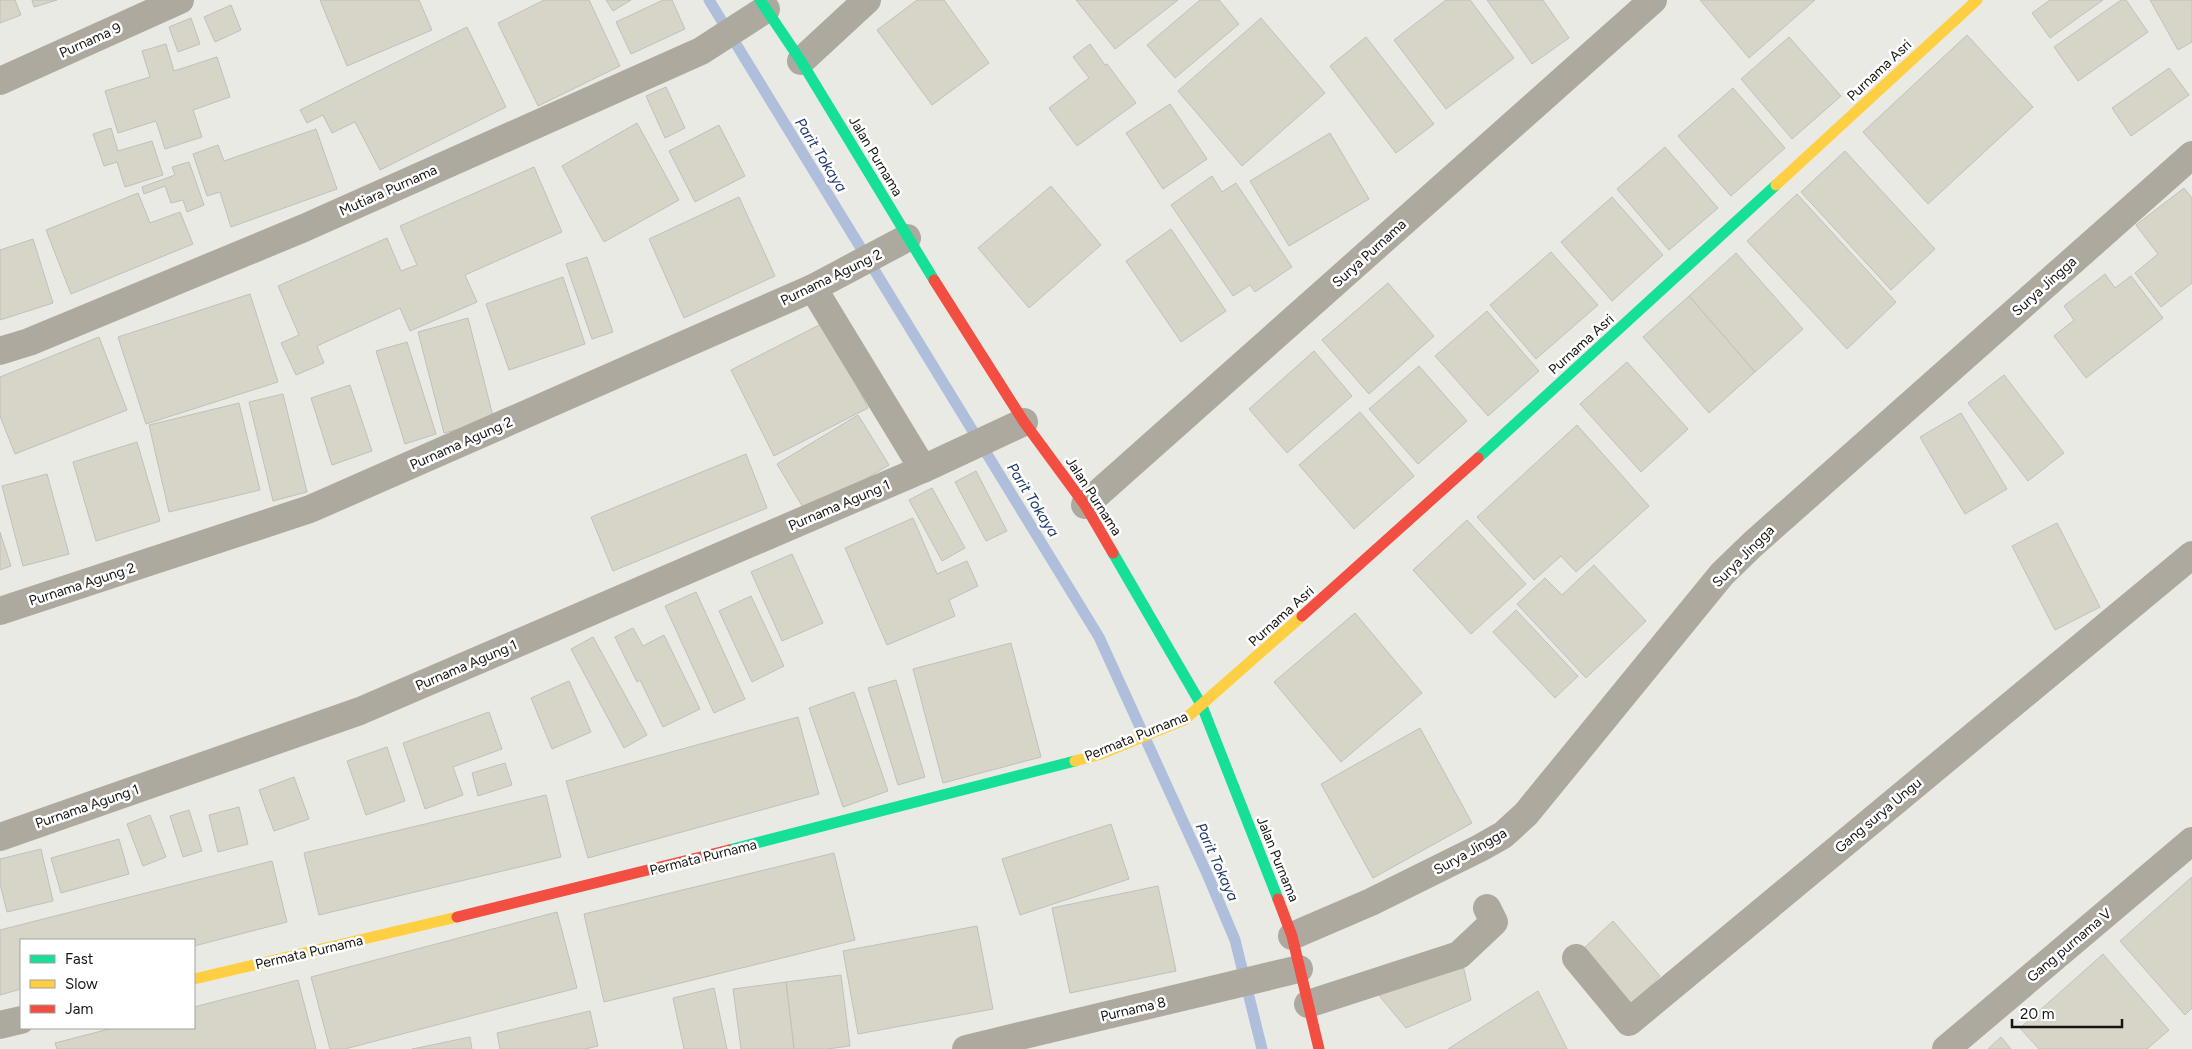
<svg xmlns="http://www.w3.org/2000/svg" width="2192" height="1049" font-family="Figtree,sans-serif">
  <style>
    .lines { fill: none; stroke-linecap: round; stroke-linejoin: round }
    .stream { stroke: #aebedb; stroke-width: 11 }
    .building { fill: #d7d5c8; stroke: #c0c0bc }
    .street { stroke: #aea99e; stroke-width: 28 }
    .fast { stroke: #16e098; stroke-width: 11 }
    .slow { stroke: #ffcf43; stroke-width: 11 }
    .jam { stroke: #f24e42; stroke-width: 11 }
    .labels { text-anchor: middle; stroke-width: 5; stroke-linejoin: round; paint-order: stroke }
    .street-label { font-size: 14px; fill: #161512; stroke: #fff }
    .water-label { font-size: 15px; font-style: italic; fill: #1d366d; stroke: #fff }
  </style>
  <rect width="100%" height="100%" fill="#eaeae5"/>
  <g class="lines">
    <path class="stream" d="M709 0 1099 637 1208 876 1235 940 1262 1049"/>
  </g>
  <g class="building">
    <path d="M0 0H15L21 15 0 23Z"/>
    <path d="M32 0H57L34 7Z"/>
    <path d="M320 0H419L432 30 347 66Z"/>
    <path d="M544 0H589L620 66 538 106 498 23Z"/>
    <path d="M606 0H631L613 11Z"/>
    <path d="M663 0H672L685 29 631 54 616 22Z"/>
    <path d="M917 0H944L989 63 932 105 877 30Z"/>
    <path d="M1076 0H1178L1115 49Z"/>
    <path d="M1200 0H1219L1239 24 1175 78 1147 45Z"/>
    <path d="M1446 0H1470L1514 58 1446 109 1394 40Z"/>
    <path d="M1487 0H1543L1569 38 1532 64Z"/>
    <path d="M1700 0H1815L1749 58Z"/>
    <path d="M2050 0H2103L2050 38 2032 13Z"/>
    <path d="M2121 0H2126L2148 32 2078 81 2054 47Z"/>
    <path d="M2150 0H2192V42L2178 50Z"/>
    <path d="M231 5 241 30 215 42 204 17Z"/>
    <path d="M191 18 200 44 178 52 169 27Z"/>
    <path d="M1261 18 1325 93 1242 166 1178 91Z"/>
    <path d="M467 27 506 107 380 170 355 122 332 133 323 115 307 123 300 110Z"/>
    <path d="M1967 35 2033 107 1928 204 1863 132Z"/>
    <path d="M1366 37 1434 124 1396 153 1330 66Z"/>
    <path d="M1789 37 1841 96 1792 139 1741 79Z"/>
    <path d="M166 44 174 71 217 57 230 97 193 110 202 137 165 149 156 121 118 133 105 91 150 77 142 51Z"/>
    <path d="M1090 44 1105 65 1107 64 1136 103 1077 146 1049 108 1089 78 1073 57Z"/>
    <path d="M2169 68 2189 95 2131 136 2112 108Z"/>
    <path d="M666 87 685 128 665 138 646 96Z"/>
    <path d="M1733 88 1785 148 1731 196 1678 136Z"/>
    <path d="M1170 104 1207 159 1163 189 1126 133Z"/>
    <path d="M637 123 679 200 604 242 562 166Z"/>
    <path d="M719 125 745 176 695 202 669 151Z"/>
    <path d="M111 128 118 151 152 141 163 175 125 187 117 162 104 166 93 134Z"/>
    <path d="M316 129 337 189 231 227 220 192 207 196 193 154 218 145 224 161Z"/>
    <path d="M1330 133 1369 199 1289 246 1250 181Z"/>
    <path d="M1665 147 1718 208 1669 250 1617 189Z"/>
    <path d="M1845 151 1935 249 1891 290 1801 192Z"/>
    <path d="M189 162 204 205 187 212 183 200 171 203 165 186 144 194 142 187 175 175 172 167Z"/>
    <path d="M534 167 562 232 465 275 477 302 410 331 400 308 317 346 324 363 296 375 281 343 299 335 278 286 387 238 401 271 417 265 400 226Z"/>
    <path d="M1212 176 1222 192 1236 183 1292 267 1255 292 1250 285 1233 296 1171 205Z"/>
    <path d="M1051 186 1101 245 1029 308 978 248Z"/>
    <path d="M2184 188 2192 198V283L2161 307 2135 273 2158 254 2136 225Z"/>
    <path d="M138 193 150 223 180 212 193 244 71 294 46 230Z"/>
    <path d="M1797 194 1896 302 1847 349 1747 241Z"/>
    <path d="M739 197 775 276 684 318 649 239Z"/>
    <path d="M1612 197 1663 255 1612 301 1561 242Z"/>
    <path d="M1171 229 1226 311 1181 342 1126 261Z"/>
    <path d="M33 239 53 303 0 320V250Z"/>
    <path d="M1551 252 1598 305 1536 359 1490 305Z"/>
    <path d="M1736 253 1803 329 1755 372 1689 296Z"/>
    <path d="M587 257 613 332 592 339 566 264Z"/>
    <path d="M2105 274 2115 288 2131 276 2163 318 2086 378 2054 336 2074 320 2064 306Z"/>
    <path d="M563 277 585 344 509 370 486 304Z"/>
    <path d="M1388 283 1434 336 1369 394 1322 340Z"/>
    <path d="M250 294 278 382 146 424 118 337Z"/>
    <path d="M1689 296 1755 372 1709 413 1643 337Z"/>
    <path d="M1487 311 1539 371 1488 416 1435 356Z"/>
    <path d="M468 318 494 420 444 433 418 332Z"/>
    <path d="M825 322 868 408 774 456 731 370Z"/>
    <path d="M99 337 127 410 15 454 0 416V377Z"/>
    <path d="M407 342 436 434 405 444 376 351Z"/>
    <path d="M1314 351 1352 396 1287 453 1249 409Z"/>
    <path d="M1627 362 1688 429 1641 472 1580 404Z"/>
    <path d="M1419 366 1467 421 1418 464 1369 409Z"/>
    <path d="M2004 375 2064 453 2028 481 1968 403Z"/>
    <path d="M350 385 372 451 332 465 311 398Z"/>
    <path d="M283 394 307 492 273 501 249 402Z"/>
    <path d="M239 403 260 490 169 512 149 425Z"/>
    <path d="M1360 412 1414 476 1354 529 1299 465Z"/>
    <path d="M1961 413 2007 489 1965 514 1920 437Z"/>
    <path d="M858 415 889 465 807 514 777 464Z"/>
    <path d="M1577 425 1649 506 1576 572 1561 556 1534 580 1477 517Z"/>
    <path d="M137 442 160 521 96 541 73 462Z"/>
    <path d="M746 454 767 508 613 571 591 517Z"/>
    <path d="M976 471 1007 531 986 541 955 482Z"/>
    <path d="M47 474 69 554 23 566 2 486Z"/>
    <path d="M932 488 965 548 942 561 909 500Z"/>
    <path d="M913 518 937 574 967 561 978 586 949 600 955 616 887 645 845 548Z"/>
    <path d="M1467 520 1526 584 1471 634 1413 570Z"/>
    <path d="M2057 523 2100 607 2055 630 2012 546Z"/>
    <path d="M0 532 11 566 0 570Z"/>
    <path d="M792 554 823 623 782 641 751 572Z"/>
    <path d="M1594 565 1646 621 1586 678 1517 604 1545 578 1562 595Z"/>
    <path d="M696 592 745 699 714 713 665 606Z"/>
    <path d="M751 596 784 666 752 682 719 611Z"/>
    <path d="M1516 610 1578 676 1555 698 1493 632Z"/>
    <path d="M1355 613 1422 693 1341 762 1274 682Z"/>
    <path d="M633 628 643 646 664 635 700 709 663 727 640 680 637 682 615 637Z"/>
    <path d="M593 637 647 735 624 748 571 649Z"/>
    <path d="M1011 643 1041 757 943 783 913 669Z"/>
    <path d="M896 680 925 777 898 785 868 688Z"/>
    <path d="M569 681 591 732 552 749 531 698Z"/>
    <path d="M854 692 888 791 843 807 809 708Z"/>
    <path d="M489 712 502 749 453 767 463 795 425 809 403 743Z"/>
    <path d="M798 717 819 794 588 858 566 781Z"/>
    <path d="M1420 728 1472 823 1373 878 1321 784Z"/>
    <path d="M387 747 405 801 366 815 347 761Z"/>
    <path d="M505 763 512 785 478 796 472 773Z"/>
    <path d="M294 777 309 819 274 831 259 790Z"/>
    <path d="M546 795 561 857 319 915 304 853Z"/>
    <path d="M239 807 248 844 218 852 209 815Z"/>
    <path d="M189 810 202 851 183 857 170 816Z"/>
    <path d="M150 815 166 857 143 866 127 824Z"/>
    <path d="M1111 824 1129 879 1020 915 1002 859Z"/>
    <path d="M119 839 129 874 61 893 51 858Z"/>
    <path d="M41 849 53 901 7 912 0 884V859Z"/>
    <path d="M834 853 855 940 604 1002 584 914Z"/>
    <path d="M272 861 287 922 194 946V940H21V989L0 995V930Z"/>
    <path d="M2192 877V1008L2185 1015 2120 941Z"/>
    <path d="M1158 886 1176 971 1070 993 1052 908Z"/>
    <path d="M557 912 577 988 345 1049H330L311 977Z"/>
    <path d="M1613 921 1660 976 1633 1005 1582 950Z"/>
    <path d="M977 926 993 1009 858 1034 843 951Z"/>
    <path d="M2103 954 2169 1030 2147 1049H2039L2020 1028Z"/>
    <path d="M1462 961 1471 1000 1406 1028 1377 993Z"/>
    <path d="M841 975 850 1046 827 1049H794L786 982Z"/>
    <path d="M298 980 316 1049H57L55 1043 113 1028H194V1007Z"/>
    <path d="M786 982 794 1049H741L733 989Z"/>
    <path d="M714 988 727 1049H684L673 998Z"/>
    <path d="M1538 991 1567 1049H1448Z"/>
    <path d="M590 1011 598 1046 585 1049H500L497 1033Z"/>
    <path d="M470 1037 472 1049H412Z"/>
    <path d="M2001 1037 2011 1049H1988Z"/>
  </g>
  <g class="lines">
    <g class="street">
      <path d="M801 61 867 0"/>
      <path d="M0 81 180 0"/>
      <path d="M813 288 923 469"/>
      <path d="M0 351 29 342 304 228 701 51 766 9"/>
      <path d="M1085 505 1653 0"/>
      <path d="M0 611 310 509 813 288 907 238"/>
      <path d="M0 837 360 711 923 469 1024 422"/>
      <path d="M1292 936 1371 902 1480 848 1503 835 1526 814 1722 574 1753 544 2192 155"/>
      <path d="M1576 958 1629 1022 2192 555"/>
      <path d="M1308 1004 1459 955 1494 922 1487 908"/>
      <path d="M0 1025 21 1020"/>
      <path d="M966 1049 1299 969"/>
      <path d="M1946 1049 2192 841"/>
    </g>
    <g class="fast">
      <path d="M760 0 801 61 934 280"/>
      <path d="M1478 458 1776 185"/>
      <path d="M1113 553 1202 706 1278 899"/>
      <path d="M729 850 1075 761"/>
    </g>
    <g class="slow">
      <path d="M1776 185 1977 0"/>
      <path d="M1075 761 1101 754 1184 720 1302 616"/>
      <path d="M194 979 457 917"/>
    </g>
    <g class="jam">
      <path d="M934 280 1024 422 1085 505 1113 553"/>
      <path d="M1302 616 1478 458"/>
      <path d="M1278 899 1292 936 1319 1049"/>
      <path d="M457 917 729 850"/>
    </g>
  </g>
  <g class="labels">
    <g class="street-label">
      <text transform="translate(90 40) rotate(-24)" y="5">Purnama 9</text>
      <text transform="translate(1879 70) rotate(-43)" y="5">Purnama Asri</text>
      <text transform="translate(876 156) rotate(59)" y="5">Jalan Purnama</text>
      <text transform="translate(388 190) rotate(-24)" y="5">Mutiara Purnama</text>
      <text transform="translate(1369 253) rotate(-42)" y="5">Surya Purnama</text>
      <text transform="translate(831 277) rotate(-26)" y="5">Purnama Agung 2</text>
      <text transform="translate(2044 286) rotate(-42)" y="5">Surya Jingga</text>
      <text transform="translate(1581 344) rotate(-42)" y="5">Purnama Asri</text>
      <text transform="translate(461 443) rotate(-24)" y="5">Purnama Agung 2</text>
      <text transform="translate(1094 496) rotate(57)" y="5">Jalan Purnama</text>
      <text transform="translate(839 505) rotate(-23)" y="5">Purnama Agung 1</text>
      <text transform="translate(1743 556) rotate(-45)" y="5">Surya Jingga</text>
      <text transform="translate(82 584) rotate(-18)" y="5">Purnama Agung 2</text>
      <text transform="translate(1281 616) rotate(-42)" y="5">Purnama Asri</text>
      <text transform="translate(466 665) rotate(-23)" y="5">Purnama Agung 1</text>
      <text transform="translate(1136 736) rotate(-22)" y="5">Permata Purnama</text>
      <text transform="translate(87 806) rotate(-19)" y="5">Purnama Agung 1</text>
      <text transform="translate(1878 815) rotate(-40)" y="5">Gang surya Ungu</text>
      <text transform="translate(1470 851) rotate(-29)" y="5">Surya Jingga</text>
      <text transform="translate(703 857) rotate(-14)" y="5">Permata Purnama</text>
      <text transform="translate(1278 859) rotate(68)" y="5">Jalan Purnama</text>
      <text transform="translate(2069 945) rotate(-40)" y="5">Gang purnama V</text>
      <text transform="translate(309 952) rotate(-13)" y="5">Permata Purnama</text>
      <text transform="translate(1133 1009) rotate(-13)" y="5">Purnama 8</text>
    </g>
    <g class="water-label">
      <text transform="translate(821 155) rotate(58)" y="5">Parit Tokaya</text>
      <text transform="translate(1033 500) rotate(58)" y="5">Parit Tokaya</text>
      <text transform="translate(1217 862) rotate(66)" y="5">Parit Tokaya</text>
    </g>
  </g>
  <rect x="20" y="939" width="175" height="90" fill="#ffffff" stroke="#a2a1a0"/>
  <rect x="30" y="955" width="25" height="8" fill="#16e098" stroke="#a2a1a0"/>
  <text x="65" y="964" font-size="15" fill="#161512">Fast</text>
  <rect x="30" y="980" width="25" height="8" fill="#ffcf43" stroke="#a2a1a0"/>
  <text x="65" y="989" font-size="15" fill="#161512">Slow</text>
  <rect x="30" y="1005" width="25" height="8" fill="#f24e42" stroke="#a2a1a0"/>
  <text x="65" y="1014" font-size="15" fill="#161512">Jam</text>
  <path d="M2012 1019v8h110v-8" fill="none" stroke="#161512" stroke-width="2.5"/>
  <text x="2020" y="1019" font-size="15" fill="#161512" stroke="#ffffff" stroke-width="4" paint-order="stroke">20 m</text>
</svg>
